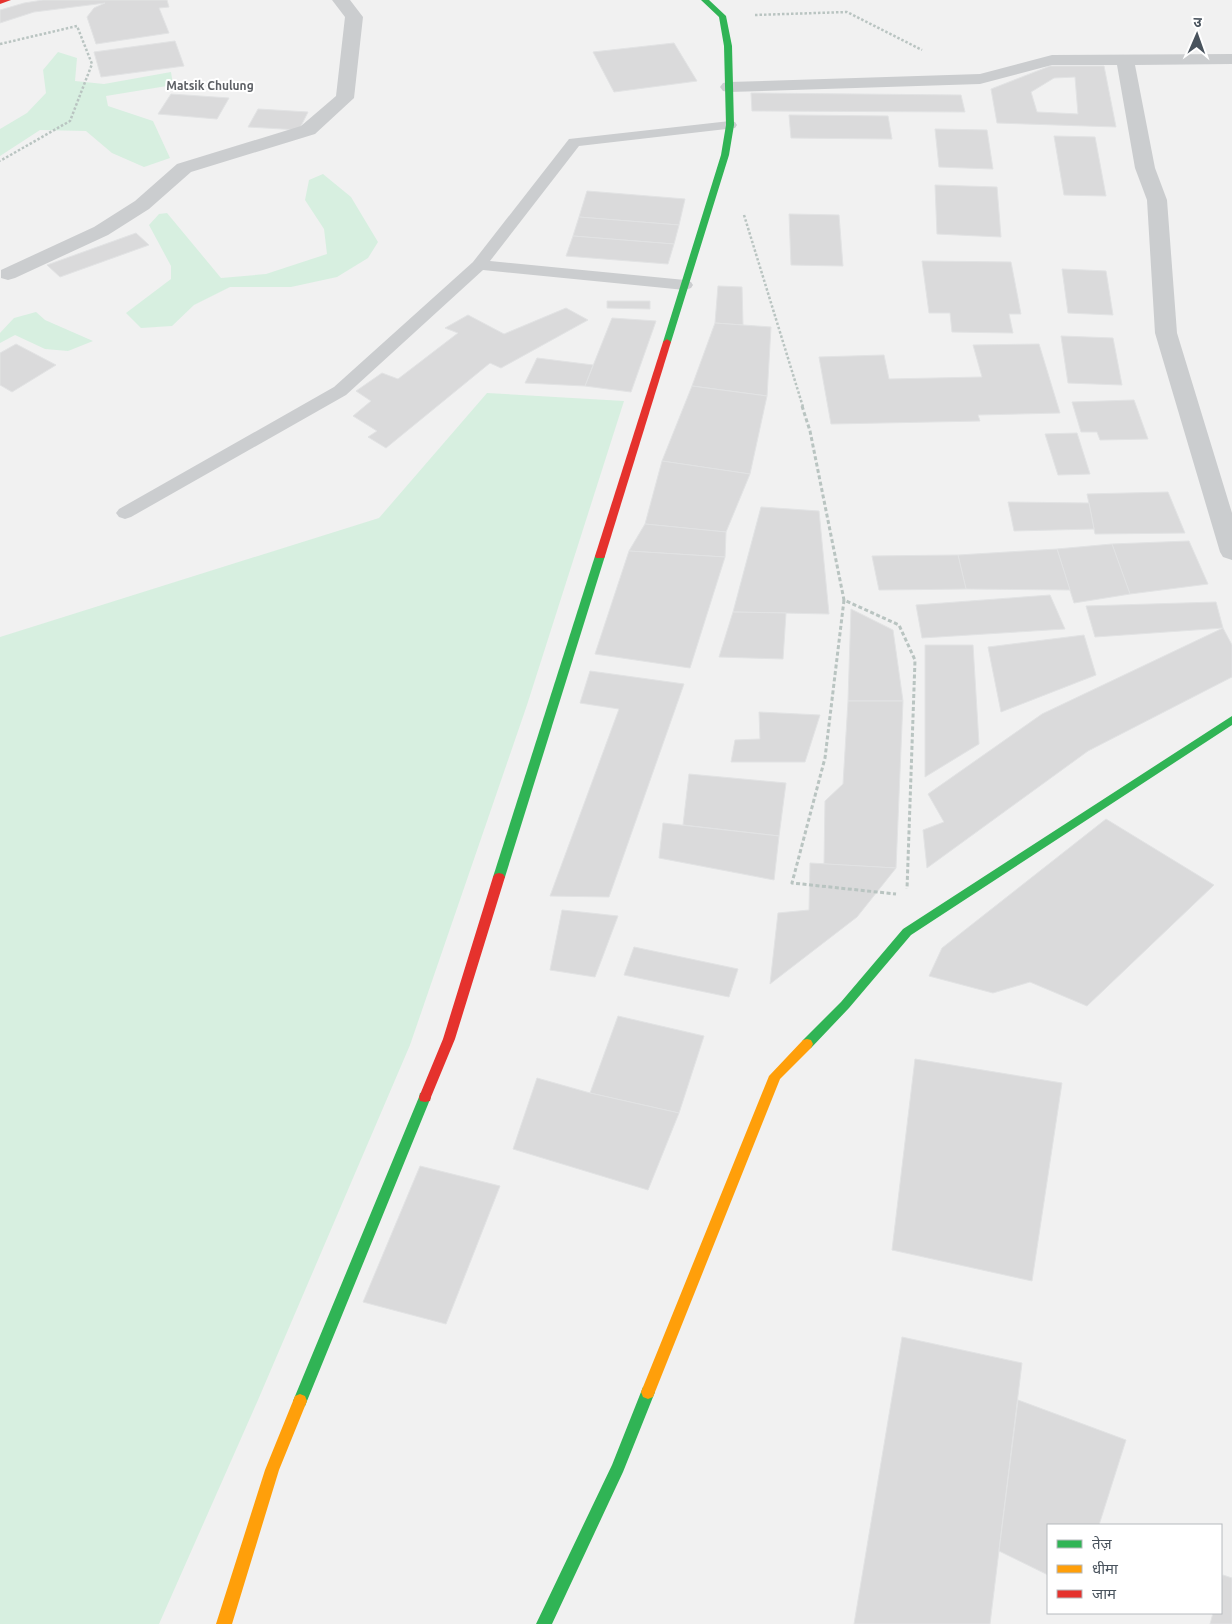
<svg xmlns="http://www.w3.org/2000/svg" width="1232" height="1624" font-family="Ubuntu,'Noto Sans Devanagari',sans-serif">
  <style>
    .green { fill: #d7efe0 }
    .building { fill: #dadadb; stroke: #e2e3e4; fill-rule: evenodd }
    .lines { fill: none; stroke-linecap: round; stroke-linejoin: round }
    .path-far1 { stroke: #b9c4c1; stroke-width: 2.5; stroke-dasharray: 2.5 2; stroke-linecap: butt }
    .path { stroke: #b9c4c1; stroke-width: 3; stroke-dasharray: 4 2.5; stroke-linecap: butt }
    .lane { fill: #cbcdcf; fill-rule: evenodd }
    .street { fill: #cbcdcf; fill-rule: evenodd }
    .fast { fill: #30b455; fill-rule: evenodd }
    .slow { fill: #ff9f0a; fill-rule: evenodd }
    .jam { fill: #e5322d; fill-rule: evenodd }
    .labels { text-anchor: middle; stroke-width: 4; stroke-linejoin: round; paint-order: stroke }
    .far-quarter-label { font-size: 12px; font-weight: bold; fill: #5d6065; stroke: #fff }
  </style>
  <rect width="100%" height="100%" fill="#f1f1f1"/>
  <g class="green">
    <path d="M58 52 77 58 75 81 104 84 171 72 173 85 106 96 108 106 153 121 170 158 144 167 112 153 86 131 40 130 0 156V129L27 113 46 93 43 70Z"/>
    <path d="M323 174 351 197 378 242 368 258 337 277 291 287H230L194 305 172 326 141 328 126 313 171 279V266L149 225 159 214 167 213 221 278 266 274 327 254 324 229 305 200 309 180Z"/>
    <path d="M36 312 45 320 93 341 68 351 45 349 15 335 0 343V333L14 318Z"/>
    <path d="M487 393 624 401 527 705 410 1045 258 1400 159 1624H0V637L379 518Z"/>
  </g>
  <g class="building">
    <path d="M43 0H167L169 7 159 8 169 33 96 44 87 17 94 8 105 3 34 12 0 23V10L24 3Z"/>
    <path d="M175 41 184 66 101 77 94 52Z"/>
    <path d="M674 43 697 81 614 92 593 52Z"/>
    <path d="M1050 66H1104L1116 127 997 123 991 89ZM1075 77 1078 114 1037 112 1031 92 1054 78Z"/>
    <path d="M751 93 961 95 965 112 752 111Z"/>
    <path d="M171 94 229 98 217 119 158 114Z"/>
    <path d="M258 109 308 112 299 130 248 127Z"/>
    <path d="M789 115 888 116 892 139 791 138Z"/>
    <path d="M935 129 987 130 993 169 939 167Z"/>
    <path d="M1054 136 1095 137 1106 196 1064 195Z"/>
    <path d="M935 185 997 187 1001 237 937 234Z"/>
    <path d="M587 191 685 199 679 225 579 217Z"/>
    <path d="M789 214 839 215 843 266 791 265Z"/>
    <path d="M579 217 679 225 674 244 573 236Z"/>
    <path d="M136 233 149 245 60 277 47 265Z"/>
    <path d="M573 236 674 244 668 264 566 256Z"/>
    <path d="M922 261 1011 262 1021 314H1009L1013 333 952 332 950 313H929Z"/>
    <path d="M1062 269 1106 271 1113 315 1068 313Z"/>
    <path d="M718 286 742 287 743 325 715 323Z"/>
    <path d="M607 301H650V309L607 308Z"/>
    <path d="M566 308 588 320 501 368 490 363 386 448 368 437 377 431 353 416 371 401 356 391 382 373 398 379 458 333 445 328 468 315 504 334Z"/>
    <path d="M612 318 656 321 631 392 585 386Z"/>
    <path d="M715 323 771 327 767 396 692 386Z"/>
    <path d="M1061 336 1113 338 1122 385 1068 383Z"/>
    <path d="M16 344 56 365 12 392 0 385V353Z"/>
    <path d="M1039 344 1060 413 978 415 980 421 831 424 819 357 884 355 889 379 982 377 973 345Z"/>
    <path d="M537 358 593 365 585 386 525 383Z"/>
    <path d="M692 386 767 396 750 474 662 461Z"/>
    <path d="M1134 400 1148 439 1100 440 1097 432H1081L1072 402Z"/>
    <path d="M1077 433 1090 474 1058 475 1045 434Z"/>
    <path d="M662 461 750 474 726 532 645 524Z"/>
    <path d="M1168 492 1185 533 1095 534 1087 494Z"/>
    <path d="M1008 502 1089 503 1094 529 1014 531Z"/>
    <path d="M761 507 819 511 829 614 733 612Z"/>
    <path d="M645 524 726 532 725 557 629 551Z"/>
    <path d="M1189 541 1208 584 1130 594 1112 544Z"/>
    <path d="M1112 544 1130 594 1074 603 1057 549Z"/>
    <path d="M1057 549 1070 590 966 589 958 555Z"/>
    <path d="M629 551 725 557 690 668 595 654Z"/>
    <path d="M958 555 966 589 879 590 872 556Z"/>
    <path d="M1050 595 1065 629 922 638 916 605Z"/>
    <path d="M1216 602 1223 628 1095 637 1086 606Z"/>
    <path d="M851 609 893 630 903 701H848Z"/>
    <path d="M733 612 786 613 783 659 719 657Z"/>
    <path d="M1223 628 1232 645V677L1088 751 927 868 923 830 944 822 928 794 1042 714Z"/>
    <path d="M1084 635 1096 675 1001 712 988 647Z"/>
    <path d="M925 645H973L979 744 925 777Z"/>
    <path d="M590 671 684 684 609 897 550 896 619 709 580 703Z"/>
    <path d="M848 701H903L896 868 824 864 825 801 843 784Z"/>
    <path d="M759 712 820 715 805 762H731L735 740 760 739Z"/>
    <path d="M689 774 786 783 779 836 683 825Z"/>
    <path d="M1106 819 1214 885 1087 1006 1030 982 993 993 929 976 942 948Z"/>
    <path d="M663 823 779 836 774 880 659 858Z"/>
    <path d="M810 863 896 868 857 917 770 984 778 913 809 910Z"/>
    <path d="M562 910 618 916 595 977 550 970Z"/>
    <path d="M634 947 738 969 729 997 624 975Z"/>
    <path d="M618 1016 704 1036 679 1113 590 1093Z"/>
    <path d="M915 1059 1062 1083 1032 1281 892 1250Z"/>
    <path d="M537 1078 590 1093 679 1113 648 1190 513 1149Z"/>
    <path d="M420 1166 500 1186 446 1324 363 1302Z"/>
    <path d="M902 1337 1022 1363 990 1624H854Z"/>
    <path d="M1018 1400 1126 1440 1099 1525H1048V1575L999 1551Z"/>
    <path d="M1223 1575 1232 1578V1624H1210L1213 1613H1221V1583Z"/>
  </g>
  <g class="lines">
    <g class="path-far1">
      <path d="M755 15 847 12 922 50"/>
      <path d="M0 44 77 26 92 64 70 121 0 161"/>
      <path d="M744 215 803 407"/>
    </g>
    <g class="path">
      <path d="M802 406 810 431 844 600 899 625 915 660 907 889"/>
      <path d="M844 600 825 758 792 883 896 894"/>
    </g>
    <path class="lane" d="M730 121 735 122 737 125 735 128 579 146 490 261 685 280 691 282 693 285 691 288 685 290 483 270 346 395 131 517 125 519 119 517 116 513 119 509 334 387 473 262 569 139Z"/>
    <g class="street">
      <path d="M332 0H350L363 17 354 98 315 134 191 172 149 209 108 235 15 278 8 280 1 278V270L94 227 135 201 177 164 301 126 336 96 345 17Z"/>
      <path d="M1232 54V64L1135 65 1155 168 1167 200 1177 333 1232 513V560L1223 557 1220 552 1155 333 1147 200 1135 168 1117 65H1052L980 84 729 92 723 91 720 87 723 83 729 82 980 74 1052 55Z"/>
    </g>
    <g class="fast">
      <path d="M701 0H709L726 16 732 46 734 125 729 155 671 342 667 345 663 342 721 155 726 125 724 46 719 17Z"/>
      <path d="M600 553 605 556 505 877 503 880H495L493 877 595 556Z"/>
      <path d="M1232 716V725L911 935 849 1008 811 1048 807 1049 803 1048 801 1044 803 1040 841 1002 903 929Z"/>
      <path d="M425 1092 430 1093 431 1097 307 1401 305 1406 300 1408 295 1406 293 1401 419 1097 420 1093Z"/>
      <path d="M648 1385 653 1387 655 1392 623 1472 552 1624H536L612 1465 643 1387Z"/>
    </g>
    <g class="slow">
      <path d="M807 1039 811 1040 813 1044 811 1048 780 1079 653 1397 648 1399 643 1397 641 1392 769 1076 803 1040Z"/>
      <path d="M300 1394 305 1396 307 1401 279 1470 232 1624H216L265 1470 295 1396Z"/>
    </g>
    <g class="jam">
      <path d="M0 0H11L0 4Z"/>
      <path d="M667 339 671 342 605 556 604 558H596L595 556 663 342Z"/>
      <path d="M499 873 503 874 505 877 455 1039 431 1097 430 1101 425 1102 420 1101 419 1097 443 1039 493 877 495 874Z"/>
    </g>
  </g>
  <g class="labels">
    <g class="far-quarter-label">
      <text x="210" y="90">Matsik Chulung</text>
    </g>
  </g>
  <rect x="1047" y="1524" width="175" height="90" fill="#ffffff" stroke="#b6babe"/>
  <rect x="1057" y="1540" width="25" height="8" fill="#30b455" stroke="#b6babe"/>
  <text x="1092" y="1549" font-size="15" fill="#49535d">तेज़</text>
  <rect x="1057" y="1565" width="25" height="8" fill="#ff9f0a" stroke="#b6babe"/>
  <text x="1092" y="1574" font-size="15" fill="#49535d">धीमा</text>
  <rect x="1057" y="1590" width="25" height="8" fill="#e5322d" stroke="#b6babe"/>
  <text x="1092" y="1599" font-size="15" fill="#49535d">जाम</text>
  <g transform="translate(1197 35) rotate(2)" stroke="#ffffff" stroke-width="4" paint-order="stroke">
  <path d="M0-4L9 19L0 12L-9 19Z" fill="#49535d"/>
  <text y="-8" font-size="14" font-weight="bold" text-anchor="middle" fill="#49535d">उ</text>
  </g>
</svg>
